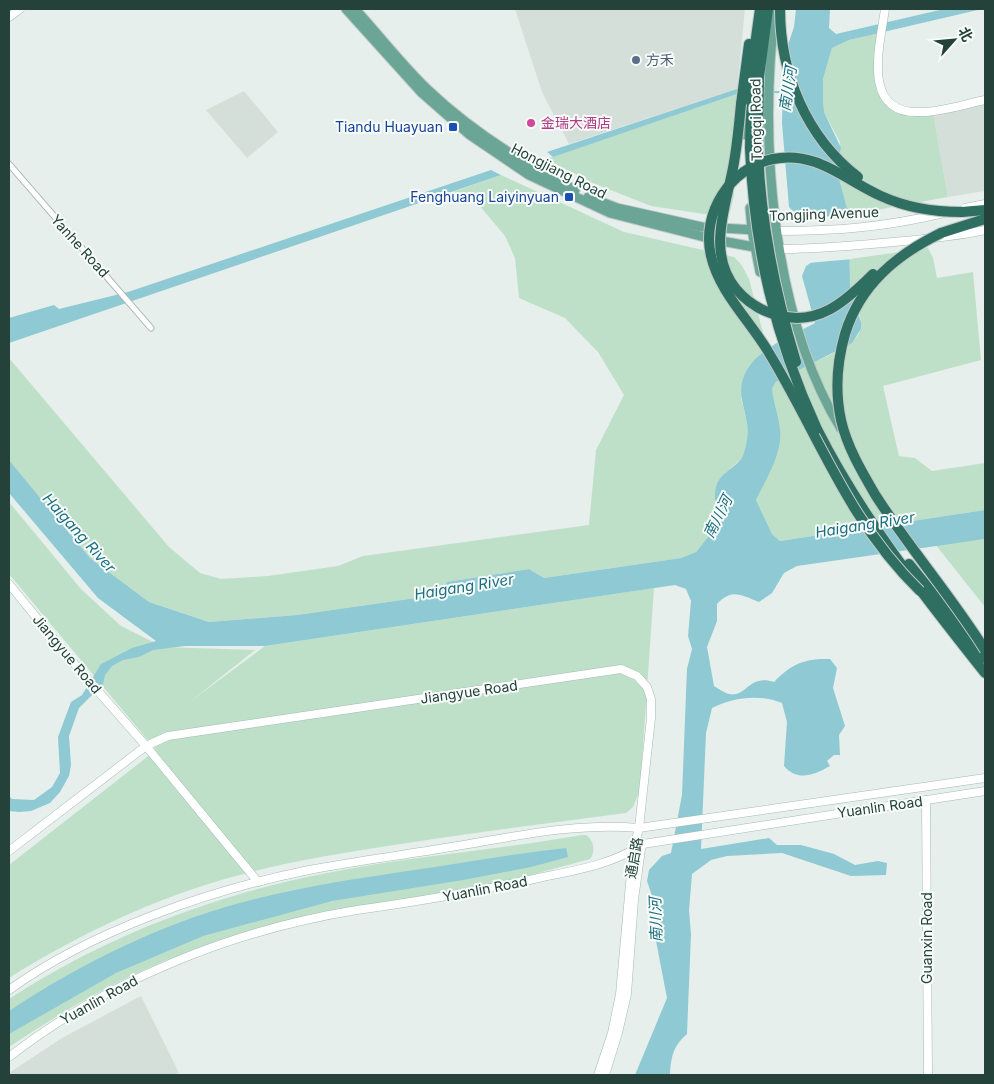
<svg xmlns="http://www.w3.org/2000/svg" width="994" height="1084" font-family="Inter,'Noto Sans SC',sans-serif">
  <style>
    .built { fill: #d4dfda }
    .green { fill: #bfe0c8 }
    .water { fill: #8ec9d4 }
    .pier { fill: #e6efeb }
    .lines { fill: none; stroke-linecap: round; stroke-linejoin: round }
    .stream { stroke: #8ec9d4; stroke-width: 2 }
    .street-casing { stroke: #a8b8b2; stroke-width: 7 }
    .secondary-casing { stroke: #a4bbb3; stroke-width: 9 }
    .primary-casing { stroke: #c2cac8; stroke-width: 11 }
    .highway-casing { stroke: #c2cac8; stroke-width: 12 }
    .street { stroke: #fff; stroke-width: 5 }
    .secondary { stroke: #fff; stroke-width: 8 }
    .primary { stroke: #6aa596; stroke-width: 9 }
    .highway { stroke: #2f6f62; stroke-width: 10 }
    .highway-bridge-casing { stroke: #c2cac8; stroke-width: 12; stroke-linecap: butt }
    .highway-bridge { stroke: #2f6f62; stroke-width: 10 }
    .service-dot { fill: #5c6f8a; stroke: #f7fbf9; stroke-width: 2 }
    .hotel-dot { fill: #d1479c; stroke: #f7fbf9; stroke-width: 2 }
    .transit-dot { fill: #1a4fb4; stroke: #f7fbf9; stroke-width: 2 }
    .labels { text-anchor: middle; stroke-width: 4; stroke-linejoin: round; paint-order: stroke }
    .service-label { font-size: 14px; fill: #4e5e75; stroke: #f7fbf9; text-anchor: start }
    .street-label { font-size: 14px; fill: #24423a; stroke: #f7fbf9 }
    .hotel-label { font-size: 14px; fill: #b23c85; stroke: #f7fbf9; text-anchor: start }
    .transit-label { font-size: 14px; fill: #164399; stroke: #f7fbf9; text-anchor: end }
    .water-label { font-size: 15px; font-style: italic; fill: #1c6f80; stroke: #f7fbf9 }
  </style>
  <rect width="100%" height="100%" fill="#e6efeb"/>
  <g class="built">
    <path d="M515 9H745L737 89 569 144 542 92Z"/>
    <path d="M244 91 278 132 247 158 206 110Z"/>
    <path d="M985 103V191L948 197 933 113Z"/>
    <path d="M141 996 179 1073 172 1075H11L9 1073 62 1038Z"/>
  </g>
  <g class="green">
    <path d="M877 33V84L897 110 933 113 948 197 849 215 838 175 840 142 824 112 823 98V79L832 48 849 40Z"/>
    <path d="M737 94 731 153 734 195 730 212 724 217 651 206 593 183 546 159Z"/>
    <path d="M501 175 624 232 734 257 741 264 749 279 767 348 741 398 749 430 744 456 722 476 715 492 717 526 696 552 681 558 544 578 529 569 447 582 437 595 297 615 209 622 149 602 90 558 9 460V358L169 547 200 573 221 579 268 576 338 566 363 556 589 525 596 450 624 395 598 352 565 318 519 298 515 258 505 236 474 199 447 194Z"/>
    <path d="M928 248 933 258 937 278 973 272 981 360 883 386 899 456 915 458 932 471 985 463V510L780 541 772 534 756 500 776 454 780 430 775 412 771 388C788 365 858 354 861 327 862 314 853 301 850 290 848 280 850 269 850 259Z"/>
    <path d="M9 502 81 589 121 626 163 647 255 650 191 701 265 646 654 588 640 790 633 807 626 813C548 823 471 833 394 845 328 855 262 866 199 887 132 909 68 941 9 978V865L156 750 9 574Z"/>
    <path d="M985 539V607L935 544Z"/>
    <path d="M582 835H586C594 840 596 852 590 859 549 870 507 882 465 891 377 908 288 919 203 947 134 969 69 1007 9 1047V999C106 936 214 895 327 873 411 856 497 850 582 835Z"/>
  </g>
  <g class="water">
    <path d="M796 9H830L829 28 836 34 944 9H982L849 40 832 48 823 79V98L824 112 841 148 837 163 838 175 849 215 850 290 861 322V329L852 343 787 376 776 382 772 388C773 403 779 416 780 430 783 453 765 481 756 500L772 534 780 541 985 510V539L797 566 784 573 772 593 759 602C741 595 732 588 717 604V621L707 647 714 686C718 688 724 693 729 694 747 698 748 674 774 682 791 664 805 658 830 659L837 668 833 688 845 726 839 735 840 755H834L827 761 830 766C814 775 798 782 784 766L787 722 782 703C760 694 733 697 712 708L706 733 701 849 769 838 777 845H801L834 854 855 865 878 861 887 863 886 875 851 876 782 853 727 856 711 860 692 874 689 910 691 934 687 1034C673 1046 671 1057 670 1075H635L667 998 656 941 657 911 647 881 649 870 662 856 671 853 682 795 687 669 692 649 688 636 691 601 686 589 675 585 265 646H185L153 650 139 657 123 660 112 666 105 675 103 684 79 708 69 736 71 765 69 776 60 792 50 803 31 811 19 812 9 811V796L12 799 34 800 52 787 60 773 58 737 71 702 82 695 101 664 132 648 156 641 98 598 9 493V460L90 558 149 602 209 622 297 615 437 595 447 582 529 569 544 578 681 558 696 552 717 526C718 513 712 496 717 484 722 471 741 465 744 453 751 427 747 425 742 400 734 357 785 339 815 323L802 276 806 266 812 262 807 219 799 217 789 207 782 123 784 57 794 27Z"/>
    <path d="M737 89V94L553 157 547 152Z"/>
    <path d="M491 170 501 175 9 343V318L54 305 59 309 128 292Z"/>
    <path d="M566 848 568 857 531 867 463 880 332 901 203 936 116 973 9 1034V1011C60 977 116 947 173 925 257 892 346 880 435 867 478 860 522 853 566 848Z"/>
  </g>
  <path class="pier" d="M851 214 853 259 808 263 805 221 803 219Z"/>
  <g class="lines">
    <path class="stream" d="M772 92H782"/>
    <defs>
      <path id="street" d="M9 164 151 328"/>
      <g id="secondary">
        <path d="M885 9C880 45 860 115 921 112 942 112 964 104 985 100"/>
        <path d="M9 17 20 9"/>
        <path d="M965 208 985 204"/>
        <path d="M777 231C838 231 885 227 944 213"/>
        <path d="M780 249C822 249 863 245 904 241 932 238 959 236 985 230"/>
        <path d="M9 584 77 667 146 746 258 882"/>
        <path d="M926 800 928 1075"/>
        <path d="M9 851 146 746 168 736 621 669 637 676 647 687 651 699V718L639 828 633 851 620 994 612 1033 598 1075"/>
        <path d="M9 990C91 931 210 890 309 870 356 861 404 855 451 847 513 837 577 822 639 828L985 778"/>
        <path d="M9 1057C108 980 233 930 357 910 420 901 481 891 543 877 578 870 613 864 643 844L985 791"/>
        <path d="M605 1075 618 1033 627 994 634 900 642 842"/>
      </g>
      <g id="primary">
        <path d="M346 9 421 92 470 135 529 175 610 213 716 240 760 248"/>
        <path d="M355 9C379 35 401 64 427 89 471 131 520 162 575 190"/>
        <path d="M775 9C759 140 771 314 841 429"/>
        <path d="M746 135V98"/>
        <path d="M588 197 617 208 702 227 756 230"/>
        <path d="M750 208 752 230 760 272"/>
      </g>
      <g id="highway">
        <path d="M741 104 749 44"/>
        <path d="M750 148 752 67 760 9"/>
        <path d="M758 153 759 77 768 9"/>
        <path d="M962 212 985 210"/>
        <path d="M941 233 985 219"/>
        <path d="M817 429C862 518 923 595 985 673"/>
        <path d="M909 564 985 658"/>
      </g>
    </defs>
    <use href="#street" class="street-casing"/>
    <use href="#secondary" class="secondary-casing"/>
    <use href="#primary" class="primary-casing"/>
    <use href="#highway" class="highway-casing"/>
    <use href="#street" class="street"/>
    <use href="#secondary" class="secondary"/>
    <use href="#primary" class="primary"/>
    <use href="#highway" class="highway"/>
    <defs>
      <g id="highway-bridge">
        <path d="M780 9C780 73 806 137 858 177"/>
        <path d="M741 104C739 126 737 147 733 168 725 209 707 253 736 289 747 302 761 311 777 315 818 327 846 301 873 274"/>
        <path d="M750 148C754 248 775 338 817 429"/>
        <path d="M758 153C761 224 775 293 796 362"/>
        <path d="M941 233C896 255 860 285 845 334 837 362 835 392 841 420 847 447 862 472 876 496 910 549 952 597 985 650"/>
        <path d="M920 591C847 520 820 437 769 353 751 322 719 292 711 256 701 213 730 168 773 159 816 150 845 180 881 196 907 208 934 212 962 212"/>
      </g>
    </defs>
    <use href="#highway-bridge" class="highway-bridge-casing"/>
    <use href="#highway-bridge" class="highway-bridge"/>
  </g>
  <circle class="service-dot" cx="636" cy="60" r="5"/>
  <circle class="hotel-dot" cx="531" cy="123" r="5"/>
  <g class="transit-dot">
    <rect x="448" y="122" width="10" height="10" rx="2.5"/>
    <rect x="564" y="192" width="10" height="10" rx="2.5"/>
  </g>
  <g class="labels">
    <g class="service-label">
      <text x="646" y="65">方禾</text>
    </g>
    <g class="street-label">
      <text transform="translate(756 120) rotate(-91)" y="5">Tongqi Road</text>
      <text transform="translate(559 171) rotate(27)" y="5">Hongjiang Road</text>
      <text transform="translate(824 214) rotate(-2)" y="5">Tongjing Avenue</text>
      <text transform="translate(80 246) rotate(48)" y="5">Yanhe Road</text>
      <text transform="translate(67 654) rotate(50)" y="5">Jiangyue Road</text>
      <text transform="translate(469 692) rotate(-8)" y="5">Jiangyue Road</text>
      <text transform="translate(880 807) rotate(-8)" y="5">Yuanlin Road</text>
      <text transform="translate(634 858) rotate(-80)" y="5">通启路</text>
      <text transform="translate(485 889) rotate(-11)" y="5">Yuanlin Road</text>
      <text transform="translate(927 938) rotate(-90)" y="5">Guanxin Road</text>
      <text transform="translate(99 1000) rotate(-29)" y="5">Yuanlin Road</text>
    </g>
    <g class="hotel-label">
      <text x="541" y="128">金瑞大酒店</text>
    </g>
    <g class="transit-label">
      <text x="443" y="132">Tiandu Huayuan</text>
      <text x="559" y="202">Fenghuang Laiyinyuan</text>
    </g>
    <g class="water-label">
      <text transform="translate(788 89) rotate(-81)" y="5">南川河</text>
      <text transform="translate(718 517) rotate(-63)" y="5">南川河</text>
      <text transform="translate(865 525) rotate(-9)" y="5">Haigang River</text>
      <text transform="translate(79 533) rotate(48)" y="5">Haigang River</text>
      <text transform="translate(464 587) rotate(-9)" y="5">Haigang River</text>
      <text transform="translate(656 920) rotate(-92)" y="5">南川河</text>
    </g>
  </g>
  <rect width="994" height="1084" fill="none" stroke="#24423a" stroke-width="20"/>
  <g transform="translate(954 40) rotate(63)" stroke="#f7fbf9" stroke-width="4" paint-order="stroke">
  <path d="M0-4L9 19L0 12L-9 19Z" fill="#24423a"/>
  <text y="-8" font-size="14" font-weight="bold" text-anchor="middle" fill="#24423a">北</text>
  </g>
</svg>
